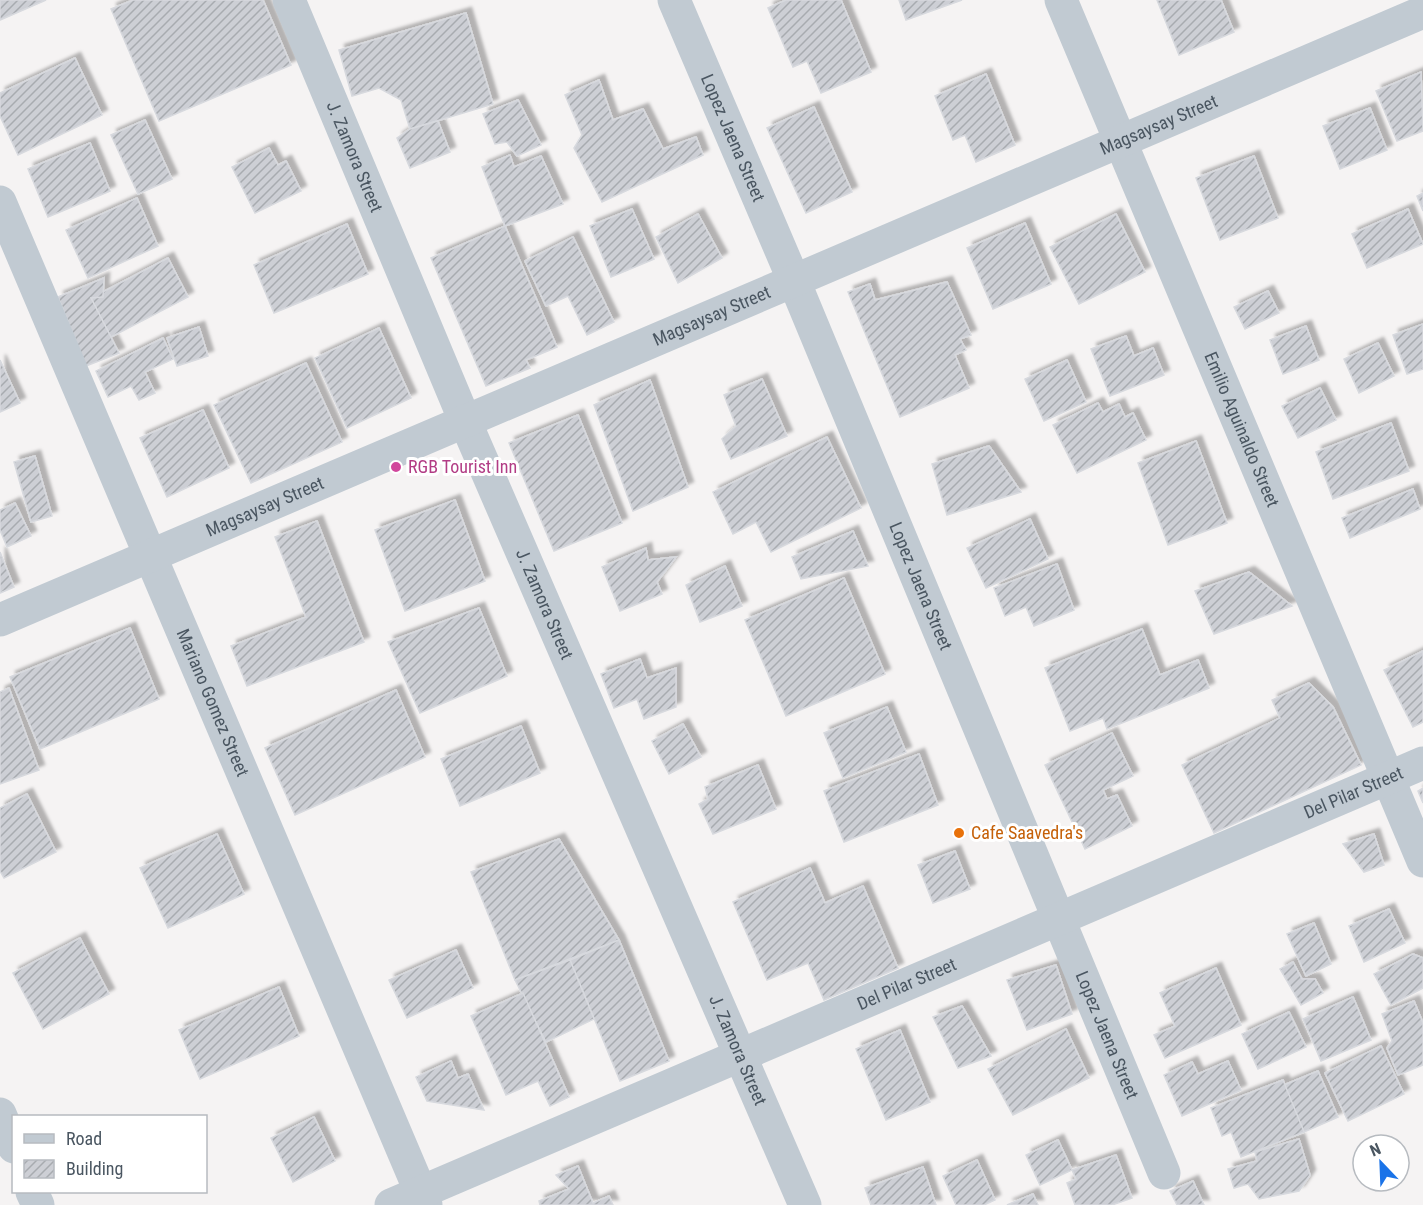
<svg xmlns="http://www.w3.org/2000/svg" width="1423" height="1205" font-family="'Roboto Condensed',sans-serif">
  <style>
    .building { fill: url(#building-hatch); stroke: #d7d9de; stroke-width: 1.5; filter: url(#shadow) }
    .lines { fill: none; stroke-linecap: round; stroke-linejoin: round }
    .minor { stroke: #c1cad2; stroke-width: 33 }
    .hotel-dot { fill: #d1479c; stroke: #fff; stroke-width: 2 }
    .food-dot { fill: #e8710a; stroke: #fff; stroke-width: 2 }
    .labels { text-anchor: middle; stroke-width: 6; stroke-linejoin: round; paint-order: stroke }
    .street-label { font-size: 18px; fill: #4a5661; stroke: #fff }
    .hotel-label { font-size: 18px; fill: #b23c85; stroke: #fff; text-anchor: start }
    .food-label { font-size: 18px; fill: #c56008; stroke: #fff; text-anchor: start }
  </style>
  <defs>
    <pattern id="building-hatch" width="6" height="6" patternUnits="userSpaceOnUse" patternTransform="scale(1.5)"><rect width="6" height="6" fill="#cdcfd5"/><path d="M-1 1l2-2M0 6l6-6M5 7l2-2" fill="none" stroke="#a8abb0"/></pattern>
    <filter id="shadow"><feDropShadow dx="5.5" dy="-5.5" stdDeviation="1.5" flood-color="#0004"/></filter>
  </defs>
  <rect width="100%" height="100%" fill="#f5f3f3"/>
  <g class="building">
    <path d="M0 0H46L0 20Z"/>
    <path d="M133 0H263L291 65 159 121 111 9Z"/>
    <path d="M786 0H841L871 72 821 93 807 61 793 67 768 8Z"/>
    <path d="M899 0H962L906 20Z"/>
    <path d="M1157 0H1221L1234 32 1179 55Z"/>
    <path d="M466 13 493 104 410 129 401 100 379 88 352 96 339 50Z"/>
    <path d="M75 58 102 115 18 155 0 116V93Z"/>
    <path d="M1421 72 1423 131 1397 141 1376 91Z"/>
    <path d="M986 74 1015 145 976 162 965 135 953 140 935 96Z"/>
    <path d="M599 80 613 120 643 109 663 149 696 137 703 155 602 202 574 148 582 135 565 95Z"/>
    <path d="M518 100 541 145 517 156 507 142 495 144 483 114Z"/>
    <path d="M814 107 852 192 806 213 767 128Z"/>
    <path d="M1370 108 1387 150 1340 169 1323 126Z"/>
    <path d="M145 120 172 179 138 194 111 135Z"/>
    <path d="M438 121 450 152 410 168 397 138 410 129Z"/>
    <path d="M90 143 110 191 48 217 28 169Z"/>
    <path d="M269 148 278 165 286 161 301 191 255 213 232 167Z"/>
    <path d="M510 155 514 167 541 156 563 204 505 226 482 167Z"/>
    <path d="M1254 156 1278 218 1220 240 1196 178Z"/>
    <path d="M1423 193V211L1417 196Z"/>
    <path d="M137 198 158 246 88 278 66 230Z"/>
    <path d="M632 209 654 259 611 277 590 226Z"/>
    <path d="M1408 209 1423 244 1367 268 1352 234Z"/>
    <path d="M698 214 722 258 678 283 656 237Z"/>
    <path d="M1116 214 1145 272 1079 304 1050 247Z"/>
    <path d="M1025 223 1051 284 993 309 967 248Z"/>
    <path d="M347 224 368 274 274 313 254 265Z"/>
    <path d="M505 226 557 347 526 360 530 368 486 386 431 258Z"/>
    <path d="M573 237 614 322 587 335 568 296 546 306 525 261Z"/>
    <path d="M168 258 188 297 111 337 91 298Z"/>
    <path d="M104 278 103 297 91 298 119 353 86 366 58 297Z"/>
    <path d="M947 282 971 335 960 339 966 350 955 355 969 388 900 417 848 292 870 284 875 300Z"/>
    <path d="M1268 291 1279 313 1245 329 1234 307Z"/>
    <path d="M1423 324V369L1407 374 1393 335Z"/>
    <path d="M1306 326 1319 360 1283 374 1270 340Z"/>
    <path d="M199 327 208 356 177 366 167 338Z"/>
    <path d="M379 328 411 398 347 428 315 358Z"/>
    <path d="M1126 336 1134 356 1153 348 1164 375 1110 396 1091 349Z"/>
    <path d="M163 338 173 359 145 372 155 393 139 400 131 386 108 397 96 371Z"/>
    <path d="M1378 343 1394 376 1359 393 1344 359Z"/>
    <path d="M0 360 20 403 0 412Z"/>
    <path d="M1067 360 1086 402 1044 421 1025 379Z"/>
    <path d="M306 363 342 442 251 483 214 405Z"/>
    <path d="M762 379 787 436 731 459 722 439 736 426 724 395Z"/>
    <path d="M650 380 688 487 633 511 594 405Z"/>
    <path d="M1320 388 1336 420 1298 438 1282 406Z"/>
    <path d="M1098 403 1103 412 1119 404 1125 417 1133 413 1146 440 1077 473 1053 425Z"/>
    <path d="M203 410 229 468 167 497 140 438Z"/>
    <path d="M578 415 622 523 554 551 509 443Z"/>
    <path d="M1391 423 1409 471 1333 499 1316 452Z"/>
    <path d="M827 437 861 508 771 552 756 522 733 534 713 492Z"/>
    <path d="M1196 441 1227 523 1168 545 1138 463Z"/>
    <path d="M989 446 1021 492 947 515 932 464Z"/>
    <path d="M35 456 52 516 31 522 14 462Z"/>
    <path d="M1413 489 1420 509 1350 538 1342 518Z"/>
    <path d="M455 500 485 581 405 611 375 530Z"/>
    <path d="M15 503 31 536 7 547 0 530V510Z"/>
    <path d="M1030 519 1048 559 986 588 967 548Z"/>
    <path d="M317 521 364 642 247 686 231 646 306 617 275 537Z"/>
    <path d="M853 531 868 566 801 579 792 557Z"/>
    <path d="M646 548 648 560 676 557 657 582 662 594 620 611 602 567Z"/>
    <path d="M0 552 14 587 0 593Z"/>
    <path d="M1057 564 1074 610 1034 626 1026 607 1005 616 994 588Z"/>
    <path d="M725 566 742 606 700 622 686 585Z"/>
    <path d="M1249 572 1292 606 1214 634 1195 591Z"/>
    <path d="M844 578 885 674 786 716 745 620Z"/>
    <path d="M479 608 507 676 420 713 388 642Z"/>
    <path d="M130 628 159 699 40 749 10 677Z"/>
    <path d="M1142 629 1160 675 1198 660 1209 688 1107 729 1103 718 1070 731 1045 668Z"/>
    <path d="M1423 651V722L1413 727 1384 670Z"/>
    <path d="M640 659 647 678 676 668V707L644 719 637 699 614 708 601 674Z"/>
    <path d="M1309 683 1333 707 1361 765 1214 833 1182 765 1280 718 1272 700Z"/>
    <path d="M9 688 39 770 0 784V692Z"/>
    <path d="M396 690 425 757 295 815 265 748Z"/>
    <path d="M887 707 906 752 843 778 824 733Z"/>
    <path d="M683 724 701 757 669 774 652 741Z"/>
    <path d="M521 726 540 773 460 806 441 759Z"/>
    <path d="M1112 733 1133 776 1103 790 1107 799 1117 795 1132 826 1085 849 1045 765Z"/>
    <path d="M919 754 938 805 844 842 824 791Z"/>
    <path d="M758 765 776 809 713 834 699 804 708 799 705 787Z"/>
    <path d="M1423 788V803L1418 791Z"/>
    <path d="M27 794 56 852 4 878 0 871V808Z"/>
    <path d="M217 834 244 894 168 928 140 868Z"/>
    <path d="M1374 834 1384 865 1364 872 1343 844Z"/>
    <path d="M559 839 619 940 515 980 471 872Z"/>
    <path d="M955 851 970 889 933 903 918 865Z"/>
    <path d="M810 868 825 903 863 886 898 968 824 1000 808 963 767 980 733 902Z"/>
    <path d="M1389 909 1405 943 1364 962 1349 926Z"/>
    <path d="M1314 923 1331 964 1306 976 1287 934Z"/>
    <path d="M80 938 109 994 43 1029 13 973Z"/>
    <path d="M619 940 669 1061 620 1081 570 960Z"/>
    <path d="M456 950 473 988 407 1018 389 980Z"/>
    <path d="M1413 954 1423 958V988L1391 1005 1374 974Z"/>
    <path d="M570 960 594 1019 546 1042 515 980Z"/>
    <path d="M1293 962 1302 979H1315L1323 993 1301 1005 1280 969Z"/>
    <path d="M1056 965 1072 1014 1027 1030 1007 980Z"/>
    <path d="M1216 968 1241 1025 1165 1058 1154 1035 1175 1026 1160 993Z"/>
    <path d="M279 987 299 1036 200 1079 179 1030Z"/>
    <path d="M523 993 569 1097 550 1106 538 1081 506 1095 471 1016Z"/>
    <path d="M1353 997 1371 1040 1321 1061 1303 1019Z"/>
    <path d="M1414 1001 1423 1023V1065L1398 1075 1387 1048 1392 1041 1382 1014Z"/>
    <path d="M962 1006 991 1056 958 1068 933 1017Z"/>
    <path d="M1289 1012 1306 1047 1258 1069 1242 1034Z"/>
    <path d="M1066 1029 1089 1078 1013 1115 988 1069Z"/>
    <path d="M900 1030 930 1102 886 1120 856 1049Z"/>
    <path d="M1381 1046 1404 1094 1348 1121 1325 1073Z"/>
    <path d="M451 1061 458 1078 468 1074 484 1110 427 1101 416 1077Z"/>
    <path d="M1228 1061 1241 1090 1182 1116 1164 1075 1192 1062 1198 1074Z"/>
    <path d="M1318 1071 1338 1117 1304 1132 1284 1085Z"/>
    <path d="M1283 1080 1304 1132 1241 1157 1231 1132 1222 1136 1211 1108Z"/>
    <path d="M314 1117 335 1161 293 1182 271 1138Z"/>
    <path d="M1299 1139 1310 1175 1299 1191 1259 1199 1248 1184 1234 1188 1228 1169 1257 1161 1255 1152Z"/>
    <path d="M1058 1140 1072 1170 1040 1185 1026 1155Z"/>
    <path d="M1116 1155 1132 1198 1112 1205H1075L1067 1183 1076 1179 1072 1170Z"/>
    <path d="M977 1160 995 1200 984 1205H956L943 1176Z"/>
    <path d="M578 1166 593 1203 609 1196 613 1205H540L539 1201 569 1189 556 1175Z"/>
    <path d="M923 1167 936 1205H871L865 1188Z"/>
    <path d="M1193 1181 1204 1205H1177L1170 1191Z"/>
    <path d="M1033 1194 1038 1205H1007Z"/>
  </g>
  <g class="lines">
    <g class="minor">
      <path id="s1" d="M289 0 465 421 805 1205"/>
      <path id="s2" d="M674 0 794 281 1164 1173"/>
      <path id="s3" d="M1061 0 1423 861"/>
      <path id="s4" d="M0 202 426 1205"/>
      <path id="s5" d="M0 620 1423 12"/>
      <path d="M0 1114 14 1147"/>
      <path d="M32 1192 38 1205"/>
      <path id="s6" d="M391 1205 1423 763"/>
    </g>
  </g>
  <circle class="hotel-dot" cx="396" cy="467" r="6"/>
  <circle class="food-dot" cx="959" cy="833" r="6"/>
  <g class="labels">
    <g class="street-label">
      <text dy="6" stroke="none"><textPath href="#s5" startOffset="1260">Magsaysay Street</textPath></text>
      <text dy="6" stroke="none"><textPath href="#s2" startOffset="150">Lopez Jaena Street</textPath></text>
      <text dy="6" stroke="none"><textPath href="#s1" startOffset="170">J. Zamora Street</textPath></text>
      <text dy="6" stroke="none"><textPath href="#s5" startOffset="774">Magsaysay Street</textPath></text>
      <text dy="6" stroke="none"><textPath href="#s3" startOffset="466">Emilio Aguinaldo Street</textPath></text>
      <text dy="6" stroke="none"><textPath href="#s5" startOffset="288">Magsaysay Street</textPath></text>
      <text dy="6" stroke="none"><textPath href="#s2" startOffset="636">Lopez Jaena Street</textPath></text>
      <text dy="6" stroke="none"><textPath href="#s1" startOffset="656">J. Zamora Street</textPath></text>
      <text dy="6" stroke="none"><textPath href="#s4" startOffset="544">Mariano Gomez Street</textPath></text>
      <text dy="6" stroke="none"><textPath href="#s6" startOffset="1047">Del Pilar Street</textPath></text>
      <text dy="6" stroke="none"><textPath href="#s6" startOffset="561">Del Pilar Street</textPath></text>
      <text dy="6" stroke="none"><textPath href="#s2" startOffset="1122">Lopez Jaena Street</textPath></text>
      <text dy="6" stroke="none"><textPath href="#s1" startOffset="1142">J. Zamora Street</textPath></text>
    </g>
    <g class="hotel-label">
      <text x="408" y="473">RGB Tourist Inn</text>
    </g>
    <g class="food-label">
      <text x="971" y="839">Cafe Saavedra's</text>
    </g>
  </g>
  <rect x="12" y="1115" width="195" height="78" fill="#ffffff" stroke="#b7bbc0" stroke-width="1.5"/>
  <rect x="24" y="1134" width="30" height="9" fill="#c1cad2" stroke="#b7bbc0" stroke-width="1.5"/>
  <text x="66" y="1145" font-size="18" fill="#4a5661">Road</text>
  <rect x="24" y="1160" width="30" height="18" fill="url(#building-hatch)" stroke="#b7bbc0" stroke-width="1.5"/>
  <text x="66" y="1175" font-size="18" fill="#4a5661">Building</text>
  <g transform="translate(1381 1163) rotate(337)"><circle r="28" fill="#ffffff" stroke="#b7bbc0" stroke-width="1.5"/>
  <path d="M0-4.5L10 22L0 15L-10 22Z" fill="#1a73e8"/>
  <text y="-9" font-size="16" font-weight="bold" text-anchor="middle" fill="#4a5661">N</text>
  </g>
</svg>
